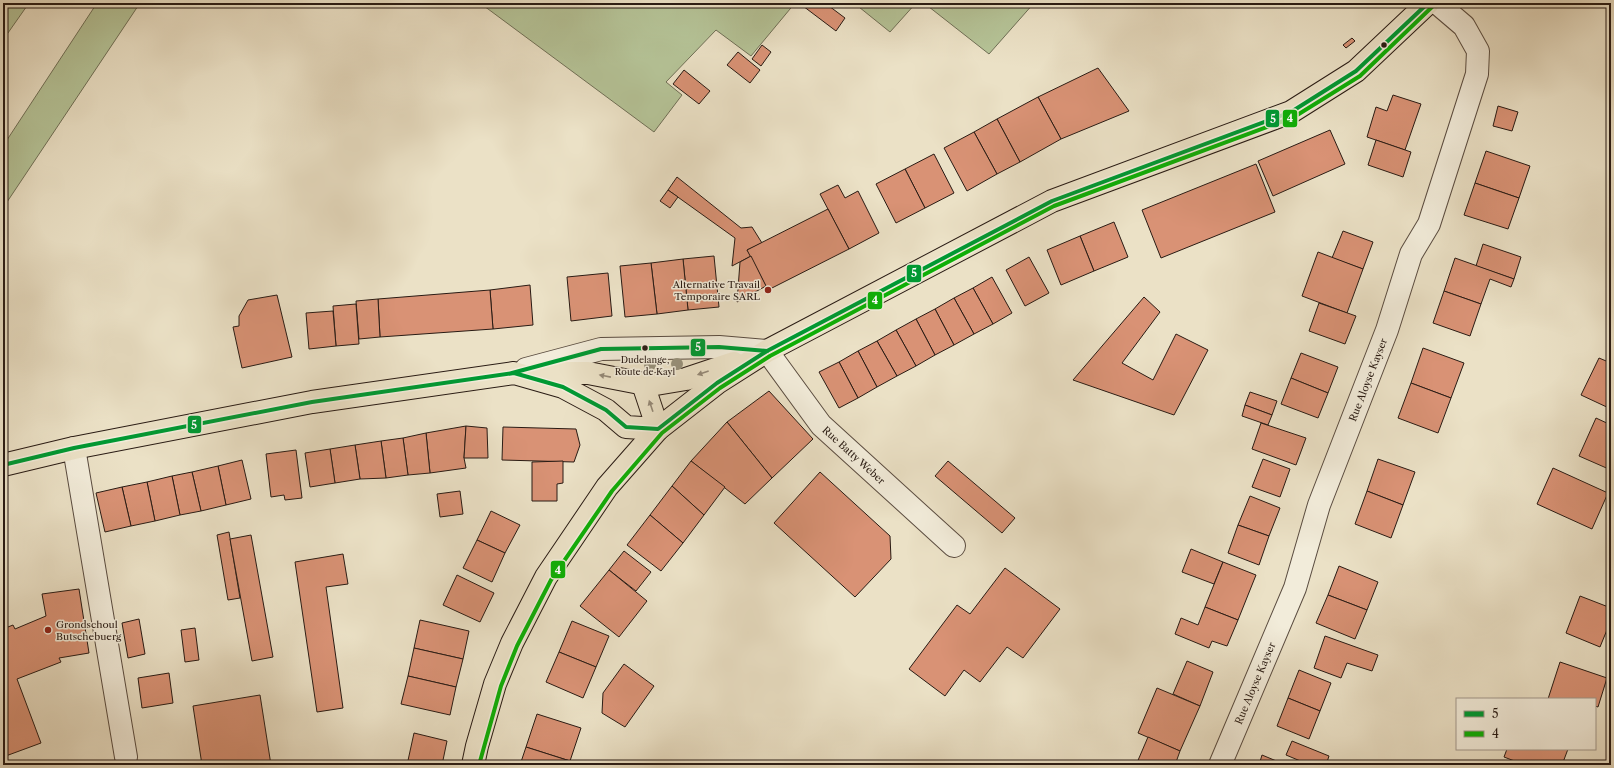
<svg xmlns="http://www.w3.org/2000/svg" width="1614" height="768" font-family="'Libre Caslon Text',serif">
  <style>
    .green { fill: #b5c397; stroke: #6f6f56 }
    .building { fill: #d99275; stroke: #291b14 }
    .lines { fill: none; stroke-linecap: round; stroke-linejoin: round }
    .minor-casing { stroke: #5a4c40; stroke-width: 24 }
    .major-casing { stroke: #291b14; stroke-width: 24 }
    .minor { stroke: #f2ecda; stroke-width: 22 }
    .major { stroke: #ebe1c6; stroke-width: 22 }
    .bus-1-casing { stroke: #f2ecda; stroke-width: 7 }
    .bus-2-casing { stroke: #f2ecda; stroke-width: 7 }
    .bus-1 { stroke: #093; stroke-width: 4 }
    .bus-2 { stroke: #0eaf07; stroke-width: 4 }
    .tree { fill: #97907a }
    .oneway { fill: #948876 }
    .bus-dot { fill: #291b14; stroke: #f2ecda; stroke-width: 1.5 }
    .poi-dot { fill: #8f2418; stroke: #f2ecda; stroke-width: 1.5 }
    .labels { text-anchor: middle; stroke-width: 3; stroke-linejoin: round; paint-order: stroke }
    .bus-label { font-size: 9px; fill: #291b14; stroke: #f2ecda }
    .poi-label { font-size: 10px; fill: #291b14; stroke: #f2ecda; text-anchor: end }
    .street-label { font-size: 10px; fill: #291b14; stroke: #f2ecda }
    .line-badge { stroke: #f2ecda; stroke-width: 1.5 }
    .badge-label { font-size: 11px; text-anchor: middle; font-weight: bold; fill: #fff }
  </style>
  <rect width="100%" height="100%" fill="#ebe1c6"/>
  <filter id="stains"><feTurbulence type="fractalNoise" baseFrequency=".005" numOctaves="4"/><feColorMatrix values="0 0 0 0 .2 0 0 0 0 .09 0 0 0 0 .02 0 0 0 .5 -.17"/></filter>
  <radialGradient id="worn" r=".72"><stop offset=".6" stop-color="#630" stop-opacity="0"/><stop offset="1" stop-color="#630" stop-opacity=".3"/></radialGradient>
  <g class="green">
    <path d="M3 3H29L3 40Z"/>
    <path d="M97 3H140L3 208V146Z"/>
    <path d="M487 3H795L751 56 716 30 666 82 682 95 654 132 484 6Z"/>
    <path d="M854 3H916L890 32Z"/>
    <path d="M924 3H1034L989 54Z"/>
  </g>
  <g class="building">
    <path d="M799 3H825L845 18 836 31Z"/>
    <path d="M1352 38 1355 41 1346 48 1343 45Z"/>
    <path d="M762 45 771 52 761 66 752 59Z"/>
    <path d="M738 52 760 70 750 83 727 65Z"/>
    <path d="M1098 68 1129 111 1061 139 1038 97Z"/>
    <path d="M684 70 710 91 699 104 673 84Z"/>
    <path d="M1393 95 1421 104 1405 150 1367 137 1376 107 1387 111Z"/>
    <path d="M1038 97 1061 139 1020 162 997 119Z"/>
    <path d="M1498 106 1518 112 1512 131 1493 126Z"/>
    <path d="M997 119 1020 162 997 174 974 132Z"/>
    <path d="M1330 130 1345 164 1273 196 1258 161Z"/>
    <path d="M974 132 997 174 967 191 944 148Z"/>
    <path d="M1376 140 1411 152 1403 177 1368 165Z"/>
    <path d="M1486 151 1530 166 1519 198 1475 183Z"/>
    <path d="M934 154 954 193 925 208 905 169Z"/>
    <path d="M1256 164 1275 212 1161 258 1142 210Z"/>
    <path d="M905 169 925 208 896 223 876 184Z"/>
    <path d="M677 177 741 228 752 227 762 243 747 250 751 256 732 266 735 238 668 190Z"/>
    <path d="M1475 183 1519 198 1508 229 1464 215Z"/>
    <path d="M838 185 845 198 858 191 879 233 849 249 820 194Z"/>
    <path d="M668 190 678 197 670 208 660 201Z"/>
    <path d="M828 209 849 249 768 290 747 250Z"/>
    <path d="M1114 222 1128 257 1094 271 1080 236Z"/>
    <path d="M1343 231 1373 242 1363 269 1332 258Z"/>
    <path d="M1080 236 1094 271 1061 285 1047 250Z"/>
    <path d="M1483 244 1521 257 1514 279 1476 266Z"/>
    <path d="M1318 252 1363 269 1347 313 1302 296Z"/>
    <path d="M714 256 719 307 688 310 683 259Z"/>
    <path d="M751 256 766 286 737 302 740 262Z"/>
    <path d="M1029 257 1049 293 1025 306 1006 270Z"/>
    <path d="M1455 258 1514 279 1511 287 1490 279 1481 304 1444 291Z"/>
    <path d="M683 259 688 310 657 314 651 263Z"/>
    <path d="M651 263 657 314 625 317 620 266Z"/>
    <path d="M608 273 612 316 571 321 567 277Z"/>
    <path d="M992 277 1012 313 993 324 973 288Z"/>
    <path d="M530 285 533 325 493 329 490 290Z"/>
    <path d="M973 288 993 324 974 334 954 298Z"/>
    <path d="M490 290 493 329 380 337 378 299Z"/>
    <path d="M1444 291 1481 304 1470 336 1433 323Z"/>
    <path d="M277 295 292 357 242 368 233 327 239 326V316L248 300Z"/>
    <path d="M1144 297 1160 312 1122 363 1153 380 1176 334 1208 350 1174 415 1073 380Z"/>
    <path d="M954 298 974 334 954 345 935 309Z"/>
    <path d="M378 299 380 337 359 339 356 301Z"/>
    <path d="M1319 303 1356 316 1345 344 1309 331Z"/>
    <path d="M356 304 359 344 336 346 333 306Z"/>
    <path d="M935 309 954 345 935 355 916 319Z"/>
    <path d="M333 311 336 346 309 349 306 313Z"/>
    <path d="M916 319 935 355 916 366 896 330Z"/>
    <path d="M896 330 916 366 897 376 877 341Z"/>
    <path d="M877 341 897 376 877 387 858 351Z"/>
    <path d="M1423 348 1464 363 1451 398 1411 383Z"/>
    <path d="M858 351 877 387 858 398 839 362Z"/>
    <path d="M1301 353 1338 367 1328 393 1291 378Z"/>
    <path d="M1599 358 1611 363V409L1581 395Z"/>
    <path d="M839 362 858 398 839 408 819 372Z"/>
    <path d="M1291 378 1328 393 1318 418 1281 404Z"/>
    <path d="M1411 383 1451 398 1438 433 1398 418Z"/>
    <path d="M769 391 813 439 772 478 727 422Z"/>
    <path d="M1250 392 1277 401 1272 415 1245 405Z"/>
    <path d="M1245 405 1272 415 1268 425 1242 416Z"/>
    <path d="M1596 418 1611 425V470L1579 456Z"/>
    <path d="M727 422 772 478 745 504 691 461Z"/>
    <path d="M1261 423 1306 438 1296 465 1252 449Z"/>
    <path d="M466 426 464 458 466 468 430 473 426 433Z"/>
    <path d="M466 426 487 428 488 458H464Z"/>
    <path d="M503 427 576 429 580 445 574 462 502 460Z"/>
    <path d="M426 433 430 473 408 475 403 438Z"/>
    <path d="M403 438 408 475 386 478 381 441Z"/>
    <path d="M381 441 386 478 360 479 355 445Z"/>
    <path d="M355 445 360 479 335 483 330 449Z"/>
    <path d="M330 449 335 483 310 487 305 453Z"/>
    <path d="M296 450 302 498 285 500 284 495 271 497 266 454Z"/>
    <path d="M1263 459 1290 469 1280 497 1252 487Z"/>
    <path d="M1378 459 1415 472 1403 505 1367 491Z"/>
    <path d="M242 460 251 499 226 505 218 466Z"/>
    <path d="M563 461V483L557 484V501H532V462Z"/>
    <path d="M691 461 725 487 704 515 672 486Z"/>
    <path d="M948 461 1015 518 1002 533 935 476Z"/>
    <path d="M218 466 226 505 201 511 192 472Z"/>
    <path d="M1553 468 1608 493 1592 529 1537 504Z"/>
    <path d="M192 472 201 511 180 515 172 476Z"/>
    <path d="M820 472 890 536 891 559 855 597 774 523Z"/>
    <path d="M172 476 180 515 155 521 147 482Z"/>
    <path d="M147 482 155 521 131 526 122 487Z"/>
    <path d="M672 486 704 515 683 543 650 515Z"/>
    <path d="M122 487 131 526 105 532 96 493Z"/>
    <path d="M460 491 463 514 440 517 437 494Z"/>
    <path d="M1367 491 1403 505 1391 538 1355 524Z"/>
    <path d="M1250 496 1280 508 1269 536 1238 525Z"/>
    <path d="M491 511 520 525 505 553 477 540Z"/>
    <path d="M650 515 683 543 661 571 627 545Z"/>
    <path d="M1238 525 1269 536 1259 565 1228 553Z"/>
    <path d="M229 532 240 598 228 600 217 535Z"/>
    <path d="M251 535 273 657 252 661 230 539Z"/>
    <path d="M477 540 505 553 492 582 463 568Z"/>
    <path d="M1191 549 1223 562 1214 584 1182 572Z"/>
    <path d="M624 551 651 572 636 591 609 570Z"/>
    <path d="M343 554 348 584 326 587 343 708 317 712 295 562Z"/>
    <path d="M1223 562 1256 575 1238 620 1205 607Z"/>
    <path d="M1339 566 1378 582 1367 610 1328 595Z"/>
    <path d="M1005 568 1060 609 1023 658 1007 647 980 682 964 670 945 696 909 669 957 605 970 614Z"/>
    <path d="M609 570 647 601 619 637 580 606Z"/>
    <path d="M457 575 494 593 480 622 443 605Z"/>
    <path d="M79 589 89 653 59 658 61 662 17 679 41 743 3 757V629L13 625 15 629 46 616 42 594Z"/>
    <path d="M1328 595 1367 610 1355 639 1316 623Z"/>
    <path d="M1580 596 1611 608V620L1600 647 1566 633Z"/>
    <path d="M1205 607 1238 620 1227 646 1212 641 1209 648 1175 634 1181 618 1198 625Z"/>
    <path d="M139 619 145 654 128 658 122 623Z"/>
    <path d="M420 620 469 631 463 659 414 648Z"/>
    <path d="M572 621 609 636 596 667 559 652Z"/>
    <path d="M195 628 199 660 185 662 181 630Z"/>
    <path d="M1325 636 1378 655 1372 671 1347 663 1341 678 1314 668Z"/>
    <path d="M414 648 463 659 456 687 408 676Z"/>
    <path d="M559 652 596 667 583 698 546 682Z"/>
    <path d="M1187 661 1213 672 1200 706 1173 694Z"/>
    <path d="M1560 662 1607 678 1598 707 1595 706V699H1548Z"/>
    <path d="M624 664 654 686 625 727 602 713 603 693Z"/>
    <path d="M1299 670 1331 683 1320 711 1288 698Z"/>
    <path d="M169 673 173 703 142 708 138 678Z"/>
    <path d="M408 676 456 687 450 715 401 704Z"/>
    <path d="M1157 688 1200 706 1180 751 1138 733Z"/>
    <path d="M260 695 271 765H202L193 706Z"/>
    <path d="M1288 698 1320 711 1309 739 1277 726Z"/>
    <path d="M537 714 581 728 570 761 526 747Z"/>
    <path d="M414 733 447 741 442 765H407Z"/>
    <path d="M1148 737 1180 751 1175 765H1136Z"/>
    <path d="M1292 741 1329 756 1326 765H1310L1286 755Z"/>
    <path d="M526 747 570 761 569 765H520Z"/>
    <path d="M1507 749H1568L1562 765H1525L1504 757Z"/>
    <path d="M1262 755 1286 765H1259Z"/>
  </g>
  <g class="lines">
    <defs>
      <g id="minor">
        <path id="s1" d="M526 369 601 349 719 347 767 351 821 425 954 546"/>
        <path d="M74 448 126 757"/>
        <path id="s2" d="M1220 765 1295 588 1319 505 1387 330 1411 254 1429 224 1477 74 1478 51 1464 26 1437 3"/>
      </g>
      <g id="major">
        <path d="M541 373H588L650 385 686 379 734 363"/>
        <path d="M643 384 658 429"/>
        <path d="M3 465 74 448 312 402 514 373 563 387 606 410 626 427 658 429"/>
        <path d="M473 765 477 746 495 684 512 643 546 577 607 487 658 429 717 383 767 351 1052 201 1291 112 1356 71 1428 3"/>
      </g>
    </defs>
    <use href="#minor" class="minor-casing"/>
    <use href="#major" class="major-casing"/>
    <use href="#minor" class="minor"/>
    <use href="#major" class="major"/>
    <defs>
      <g id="bus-1">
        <path d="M512 373 601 349 719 347 767 351"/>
        <path d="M3 465 74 448 312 402 514 373 563 387 606 410 626 427 658 429 717 383 767 351 1052 201 1291 112 1356 71 1428 3"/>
      </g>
      <path id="bus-2" d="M479 765 501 686 517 646 551 580 612 491 662 433 720 388 770 356 1054 206 1294 117 1360 76 1432 7"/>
    </defs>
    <use href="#bus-1" class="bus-1-casing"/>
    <use href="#bus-2" class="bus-2-casing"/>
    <use href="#bus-1" class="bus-1"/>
    <use href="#bus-2" class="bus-2"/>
  </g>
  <g class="tree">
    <circle cx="677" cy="364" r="6"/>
    <circle cx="650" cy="365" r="6"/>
  </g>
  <defs><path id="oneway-solid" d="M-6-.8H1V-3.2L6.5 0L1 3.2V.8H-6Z"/></defs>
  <g class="oneway">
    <use href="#oneway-solid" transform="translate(703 373) rotate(161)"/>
    <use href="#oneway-solid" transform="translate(605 376) rotate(-169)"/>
    <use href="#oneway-solid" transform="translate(651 406) rotate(-109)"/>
  </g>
  <g class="bus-dot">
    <circle cx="1384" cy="45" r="3.5"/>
    <circle cx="645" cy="348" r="3.5"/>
  </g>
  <g class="poi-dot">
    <circle cx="768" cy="290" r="4"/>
    <circle cx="48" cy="630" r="4"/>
  </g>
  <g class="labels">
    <g class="bus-label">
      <text x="645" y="363">Dudelange,<tspan x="645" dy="12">Route de Kayl</tspan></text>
    </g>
    <g class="poi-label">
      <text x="760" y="288">Alternative Travail<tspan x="760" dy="12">Temporaire SARL</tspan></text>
      <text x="56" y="628" text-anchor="start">Grondschoul<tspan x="56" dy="12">Butschebuerg</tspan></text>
    </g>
    <g class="street-label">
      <text dy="4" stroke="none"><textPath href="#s2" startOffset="413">Rue Aloyse Kayser</textPath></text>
      <text dy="4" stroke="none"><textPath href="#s1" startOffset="380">Rue Batty Weber</textPath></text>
      <text dy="4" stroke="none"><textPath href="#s2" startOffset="89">Rue Aloyse Kayser</textPath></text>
    </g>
  </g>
  <g class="line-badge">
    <rect x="1282" y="109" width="16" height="19" rx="4" fill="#0eaf07"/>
    <rect x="1265" y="109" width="15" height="19" rx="4" fill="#093"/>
    <rect x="906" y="264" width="16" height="19" rx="4" fill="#093"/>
    <rect x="867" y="291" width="16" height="19" rx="4" fill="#0eaf07"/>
    <rect x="690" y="338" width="16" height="19" rx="4" fill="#093"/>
    <rect x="187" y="415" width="15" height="19" rx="4" fill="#093"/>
    <rect x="550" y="560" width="16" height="19" rx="4" fill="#0eaf07"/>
  </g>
  <g class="badge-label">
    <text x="1290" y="122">4</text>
    <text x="1273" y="123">5</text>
    <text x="914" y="277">5</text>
    <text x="875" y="304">4</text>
    <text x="698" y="351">5</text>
    <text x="194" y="429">5</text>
    <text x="558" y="574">4</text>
  </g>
  <rect width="1614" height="768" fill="none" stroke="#ebe1c6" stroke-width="16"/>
  <rect x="4" y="4" width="1606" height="760" fill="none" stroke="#291b14" stroke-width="2"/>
  <rect x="8" y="8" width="1598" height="752" fill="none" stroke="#291b14"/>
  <rect x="1456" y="698" width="140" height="52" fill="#f2ecda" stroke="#a2988b"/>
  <rect x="1464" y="711" width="20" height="6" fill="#009933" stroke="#a2988b"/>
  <text x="1492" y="718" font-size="12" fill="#291b14">5</text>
  <rect x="1464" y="731" width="20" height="6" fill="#0eaf07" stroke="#a2988b"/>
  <text x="1492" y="738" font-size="12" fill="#291b14">4</text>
  <rect width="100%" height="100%" filter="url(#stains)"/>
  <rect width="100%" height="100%" fill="url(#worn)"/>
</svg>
